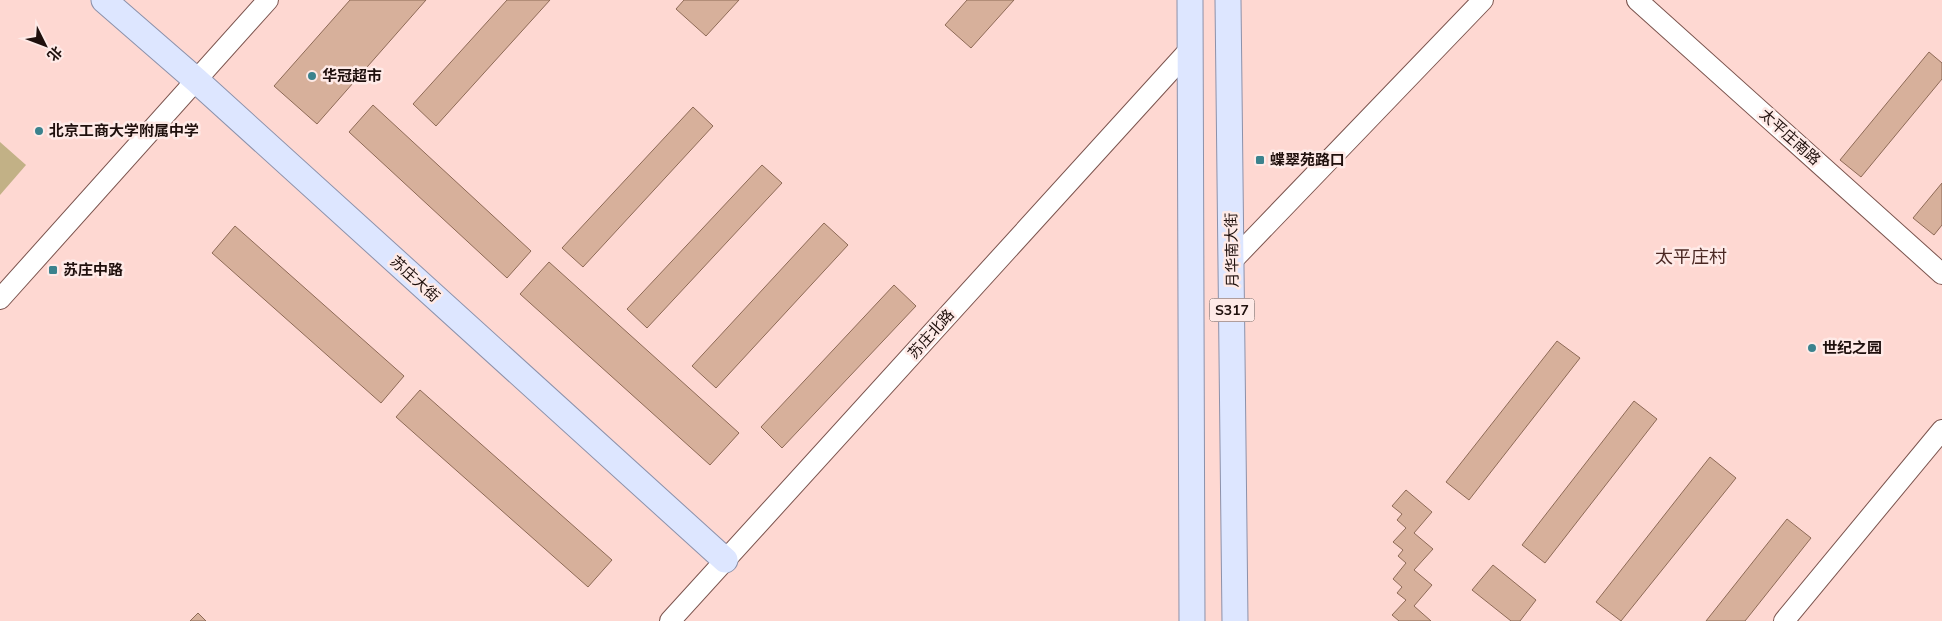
<svg xmlns="http://www.w3.org/2000/svg" width="1942" height="621" font-family="'Nunito Sans','Noto Sans SC',sans-serif">
  <style>
    .green { fill: #c2b186 }
    .building { fill: #d7b09b; stroke: #8e6a57 }
    .lines { fill: none; stroke-linecap: round; stroke-linejoin: round }
    .minor-casing { stroke: #7b544e; stroke-width: 22 }
    .major-casing { stroke: #8c91aa; stroke-width: 27 }
    .minor { stroke: #fff; stroke-width: 20 }
    .major { stroke: #dde6ff; stroke-width: 25 }
    .poi-dot { fill: #3b828d; stroke: #feeae7; stroke-width: 2 }
    .labels { text-anchor: middle; stroke-width: 5; stroke-linejoin: round; paint-order: stroke }
    .shield { fill: #feeae7; stroke: #62514e; stroke-width: 1 }
    .shield-label { font-size: 14px; font-weight: bold; fill: #1f100d }
    .poi-label { font-size: 15px; font-weight: bold; fill: #1f100d; stroke: #feeae7; text-anchor: start }
    .street-label { font-size: 15px; fill: #1f100d; stroke: #feeae7 }
    .quarter-label { font-size: 18px; fill: #4a2722; stroke: #feeae7 }
  </style>
  <rect width="100%" height="100%" fill="#fed8d2"/>
  <path class="green" d="M0 142 26 165 0 195Z"/>
  <g class="building">
    <path d="M350 0H426L317 124 274 86Z"/>
    <path d="M507 0H550L436 126 413 104Z"/>
    <path d="M684 0H739L706 36 676 9Z"/>
    <path d="M967 0H1014L971 48 945 25Z"/>
    <path d="M1929 52 1942 63V79L1861 177 1840 160Z"/>
    <path d="M373 105 531 251 507 278 349 132Z"/>
    <path d="M693 107 713 126 583 267 562 248Z"/>
    <path d="M762 165 782 183 647 328 627 309Z"/>
    <path d="M1942 183V225L1934 235 1913 218Z"/>
    <path d="M824 223 848 245 716 388 692 366Z"/>
    <path d="M235 226 404 376 381 403 212 253Z"/>
    <path d="M549 262 739 433 710 465 520 294Z"/>
    <path d="M894 285 916 306 782 448 761 427Z"/>
    <path d="M1557 341 1580 358 1469 500 1446 482Z"/>
    <path d="M420 390 612 560 588 587 396 417Z"/>
    <path d="M1634 401 1657 419 1545 563 1522 545Z"/>
    <path d="M1710 457 1736 478 1621 621 1596 602Z"/>
    <path d="M1406 490 1432 512 1414 533 1433 549 1414 570 1432 585 1414 606 1431 621H1399L1392 615 1406 600 1397 593 1402 587 1393 579 1406 563 1398 556 1403 550 1393 542 1406 528 1397 520 1402 514 1392 506Z"/>
    <path d="M1787 519 1811 538 1745 621H1706Z"/>
    <path d="M1493 565 1536 600 1520 621H1511L1472 590Z"/>
    <path d="M198 613 206 621H190Z"/>
  </g>
  <g class="lines">
    <defs>
      <g id="minor">
        <path d="M1637 0 1942 274"/>
        <path d="M1232 261 1483 0"/>
        <path d="M0 299 268 0"/>
        <path d="M670 621 1191 48"/>
        <path d="M1784 621 1942 430"/>
      </g>
      <g id="major">
        <path d="M104 0 196 80 725 560"/>
        <path d="M1190 0 1192 621"/>
        <path d="M1228 0 1235 621"/>
      </g>
    </defs>
    <use href="#minor" class="minor-casing"/>
    <use href="#major" class="major-casing"/>
    <use href="#minor" class="minor"/>
    <use href="#major" class="major"/>
  </g>
  <g class="poi-dot">
    <circle cx="312" cy="76" r="5"/>
    <circle cx="39" cy="131" r="5"/>
    <rect x="1255" y="155" width="10" height="10" rx="2.5"/>
    <rect x="48" y="265" width="10" height="10" rx="2.5"/>
    <circle cx="1812" cy="348" r="5"/>
  </g>
  <g class="labels">
    <rect class="shield" x="1209.5" y="298.5" width="45" height="23" rx="4"/>
    <g class="shield-label">
      <text x="1232" y="315">S317</text>
    </g>
    <g class="poi-label">
      <text x="322" y="81">华冠超市</text>
      <text x="49" y="136">北京工商大学附属中学</text>
      <text x="1270" y="165">蝶翠苑路口</text>
      <text x="63" y="275">苏庄中路</text>
      <text x="1822" y="353">世纪之园</text>
    </g>
    <g class="street-label">
      <text transform="translate(1790 137) rotate(42)" y="5">太平庄南路</text>
      <text transform="translate(1232 250) rotate(-91)" y="5">月华南大街</text>
      <text transform="translate(415 279) rotate(42)" y="5">苏庄大街</text>
      <text transform="translate(931 334) rotate(-48)" y="5">苏庄北路</text>
    </g>
    <g class="quarter-label">
      <text x="1691" y="263">太平庄村</text>
    </g>
  </g>
  <g transform="translate(45 45) rotate(132)" stroke="#feeae7" stroke-width="4" paint-order="stroke">
  <path d="M0-4L9 19L0 12L-9 19Z" fill="#1f100d"/>
  <text y="-8" font-size="14" font-weight="bold" text-anchor="middle" fill="#1f100d">北</text>
  </g>
</svg>
